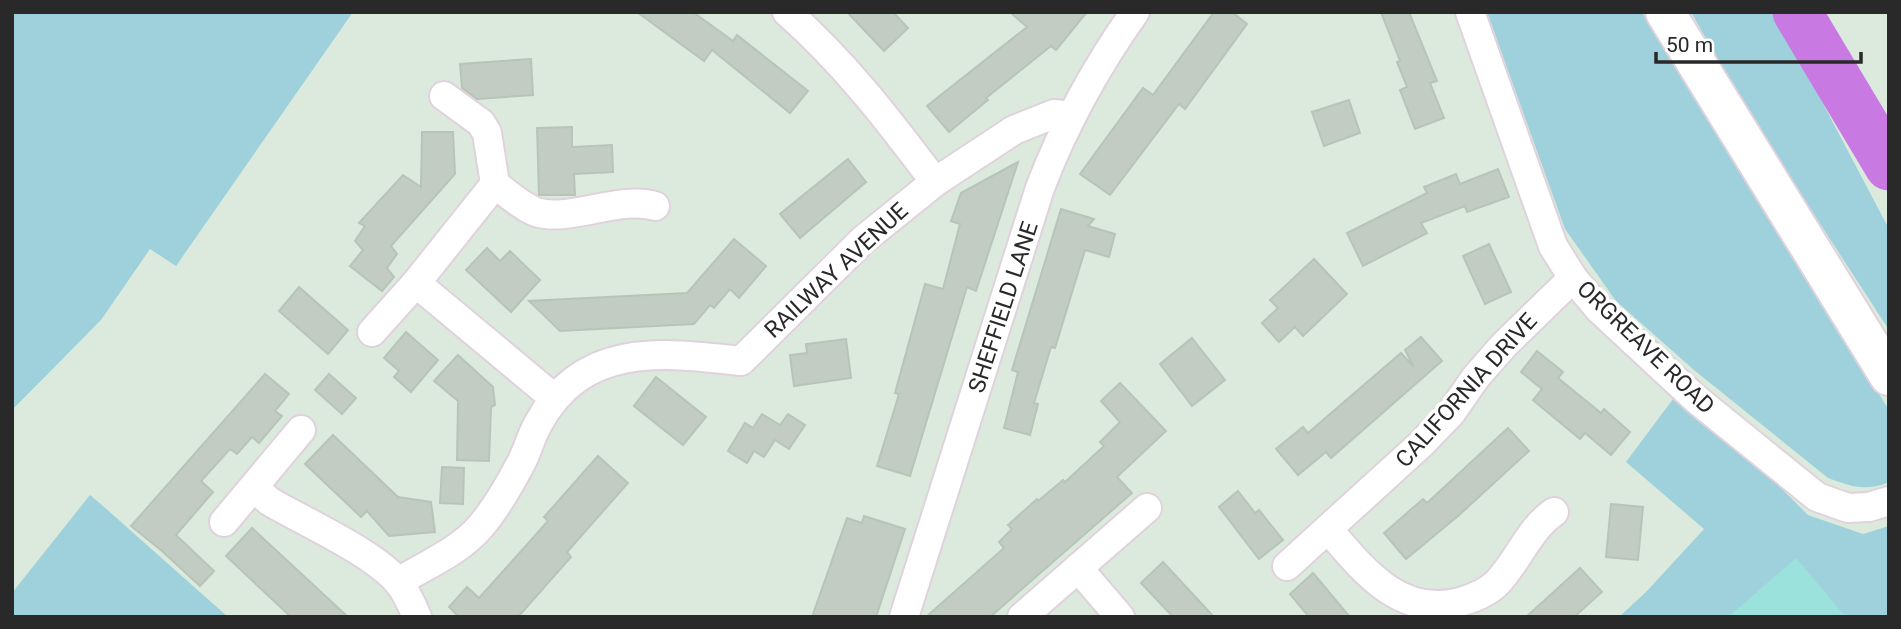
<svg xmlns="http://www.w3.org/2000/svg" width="1901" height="629" font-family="Roboto,sans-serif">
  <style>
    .green { fill: #9ed1db }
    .pitch { fill: #9be1dc }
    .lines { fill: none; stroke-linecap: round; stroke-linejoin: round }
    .river { stroke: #c979e2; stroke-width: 49 }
    .building { fill: #c2ccc2; stroke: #b6c5b8; stroke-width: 2 }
    .minor-casing { stroke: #e0d2dc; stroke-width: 32 }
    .secondary-casing { stroke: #e0d2dc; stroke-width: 42 }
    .minor { stroke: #fff; stroke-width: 28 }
    .secondary { stroke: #fff; stroke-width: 38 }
    .labels { text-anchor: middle; stroke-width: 7; stroke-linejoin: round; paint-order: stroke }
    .street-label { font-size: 23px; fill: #292929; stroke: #fff }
  </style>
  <rect width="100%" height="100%" fill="#dceadd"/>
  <g class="green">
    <path d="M12 12H353L176 266 150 249 101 320 12 410Z"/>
    <path d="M1487 12H1642L1889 410V482C1867 492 1849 486 1828 478L1694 370 1616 301 1565 229Z"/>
    <path d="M1691 12H1775L1777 16 1889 229V330L1747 111Z"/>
    <path d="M1673 399 1760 467 1808 515 1863 534 1889 526V617H1619L1647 591 1704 529 1626 462Z"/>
    <path d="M90 495 103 506 228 617H12V593Z"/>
  </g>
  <path class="pitch" d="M1796 558 1846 617H1728Z"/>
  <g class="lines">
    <path class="river" d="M1797 12 1889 166"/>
  </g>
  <g class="building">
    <path d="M637 12H693L733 41 737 35 808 91 790 113 712 50 704 61Z"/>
    <path d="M847 12H893L908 28 884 51Z"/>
    <path d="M1010 12H1087L1056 50 1051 46 986 98 988 100 949 132 927 106 1027 27Z"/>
    <path d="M1214 12H1232L1247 24 1185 109 1179 104 1110 195 1080 174 1143 88 1153 95Z"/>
    <path d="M1381 12H1409L1437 81 1430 83 1444 118 1415 129 1400 90 1407 87 1397 62 1400 61Z"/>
    <path d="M531 59 533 95 477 99 462 88 460 64Z"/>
    <path d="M1349 100 1360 133 1324 146 1312 112Z"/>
    <path d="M572 127V147L612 145 613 172 574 174 575 195H539L537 128Z"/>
    <path d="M422 132H453L455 174 391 246 397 254 387 268 394 277 382 291 350 266 363 250 355 241 365 226 359 223 403 175 421 187Z"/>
    <path d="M848 159 866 182 800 238 780 214Z"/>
    <path d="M1018 162 976 291 967 287 910 476 877 466 899 394 895 393 925 284 943 289 960 224 951 221 961 193Z"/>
    <path d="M1498 169 1509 197 1467 212 1465 206 1421 223 1427 233 1363 266 1347 233 1427 193 1424 187 1456 174 1460 184Z"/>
    <path d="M1061 209 1094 219 1088 226 1115 234 1109 257 1085 250 1055 348 1051 347 1034 403 1038 404 1030 435 1004 428 1018 372 1012 370Z"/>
    <path d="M734 239 766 266 739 298 730 289 714 308 710 305 694 324 560 331 529 301 687 293Z"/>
    <path d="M1489 244 1511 292 1485 304 1463 256Z"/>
    <path d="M487 248 500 261 510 251 540 280 511 312 466 270Z"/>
    <path d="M1314 259 1347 294 1303 336 1295 327 1279 342 1262 323 1278 308 1270 300Z"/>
    <path d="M299 287 348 330 328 354 279 311Z"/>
    <path d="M406 332 438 360 411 392 394 377 399 371 384 358Z"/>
    <path d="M1421 337 1442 361 1331 458 1326 452 1298 475 1276 449 1303 427 1308 433 1401 353 1414 367 1405 350Z"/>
    <path d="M1192 338 1225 380 1192 406 1160 364Z"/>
    <path d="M846 339 851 378 794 386 790 355 807 353 806 344Z"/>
    <path d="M1537 351 1563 372 1558 378 1601 413 1604 409 1630 432 1611 455 1585 433 1580 439 1533 400 1542 389 1521 372Z"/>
    <path d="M458 355 493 387 495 405 491 407 489 461 457 460 458 401 434 381Z"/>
    <path d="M265 374 289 394 275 411 282 416 259 443 252 437 237 454 230 449 201 481 213 492 176 535 214 571 200 586 162 551 131 526Z"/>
    <path d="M329 374 356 398 342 414 315 390Z"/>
    <path d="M656 377 706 417 683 445 634 406Z"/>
    <path d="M1120 383 1166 431 1117 477 1132 493 990 617H926L1004 548 999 542 1012 529 1008 525 1037 499 1038 501 1063 480 1065 482 1104 446 1100 442 1120 422 1101 401Z"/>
    <path d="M762 414 780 425 788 414 805 425 789 449 775 440 764 457 754 451 747 463 728 451 745 423 753 428Z"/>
    <path d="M1508 428 1529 451 1458 516 1406 559 1384 533 1423 499 1427 503Z"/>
    <path d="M333 435 398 497 431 502 435 532 389 536 367 511 361 517 305 464Z"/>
    <path d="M598 456 628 483 567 552 571 557 518 617H459L449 607 467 587 479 598 548 521 544 517Z"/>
    <path d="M442 467 464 468 463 504 440 503Z"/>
    <path d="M1238 491 1255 513 1259 510 1283 540 1259 559 1219 507Z"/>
    <path d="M1611 504 1643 507 1638 560 1606 557Z"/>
    <path d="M864 516 905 529 876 617H812L847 518 862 523Z"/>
    <path d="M252 528 348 617H291L226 556Z"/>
    <path d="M1163 562 1214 617H1173L1141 583Z"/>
    <path d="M1580 568 1602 592 1574 617H1526Z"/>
    <path d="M1313 573 1350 617H1309L1290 594Z"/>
  </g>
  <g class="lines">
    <defs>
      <g id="minor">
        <path d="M787 12C844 62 890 122 935 182"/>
        <path d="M1470 12 1553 246 1573 278 1599 309 1696 399 1817 497 1848 508 1869 507 1889 501"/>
        <path d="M444 96 481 123 487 133 495 184C508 194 521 206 536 212 567 223 620 195 655 206"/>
        <path d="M416 283 554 398"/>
        <path d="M372 332 416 283 495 184"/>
        <path d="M254 487 269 501C306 523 373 552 399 583 407 593 412 605 417 617"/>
        <path d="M224 522 301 430"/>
        <path d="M1328 529C1363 570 1400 618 1460 602 1474 598 1487 593 1497 583 1519 560 1528 530 1554 512"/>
        <path d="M1287 566 1420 445 1451 413 1476 377 1504 345 1573 278"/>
        <path d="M1078 568 1120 617"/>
        <path d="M398 582C426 565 460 551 481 526 497 507 510 484 521 463 528 450 531 436 538 424 582 342 662 352 741 361L863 240 935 182 1014 130 1054 114 1071 116"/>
        <path d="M904 617 1040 188C1064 125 1096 67 1135 12"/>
        <path d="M1022 617 1147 508"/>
      </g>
      <path id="secondary" d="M1665 12 1889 376"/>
    </defs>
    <use href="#minor" class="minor-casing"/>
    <use href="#secondary" class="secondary-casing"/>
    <use href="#minor" class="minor"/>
    <use href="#secondary" class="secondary"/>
  </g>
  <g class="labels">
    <g class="street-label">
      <text transform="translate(836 270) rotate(-43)" y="8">RAILWAY AVENUE</text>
      <text transform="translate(1003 307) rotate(-72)" y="8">SHEFFIELD LANE</text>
      <text transform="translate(1646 347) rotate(44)" y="8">ORGREAVE ROAD</text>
      <text transform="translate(1466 390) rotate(-48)" y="8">CALIFORNIA DRIVE</text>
    </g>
  </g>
  <rect width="1901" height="629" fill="none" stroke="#292929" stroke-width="28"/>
  <path d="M1656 52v10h205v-10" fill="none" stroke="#292929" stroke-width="3.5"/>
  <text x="1666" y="52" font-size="21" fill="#292929" stroke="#ffffff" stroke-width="5" paint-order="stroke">50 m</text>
</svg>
